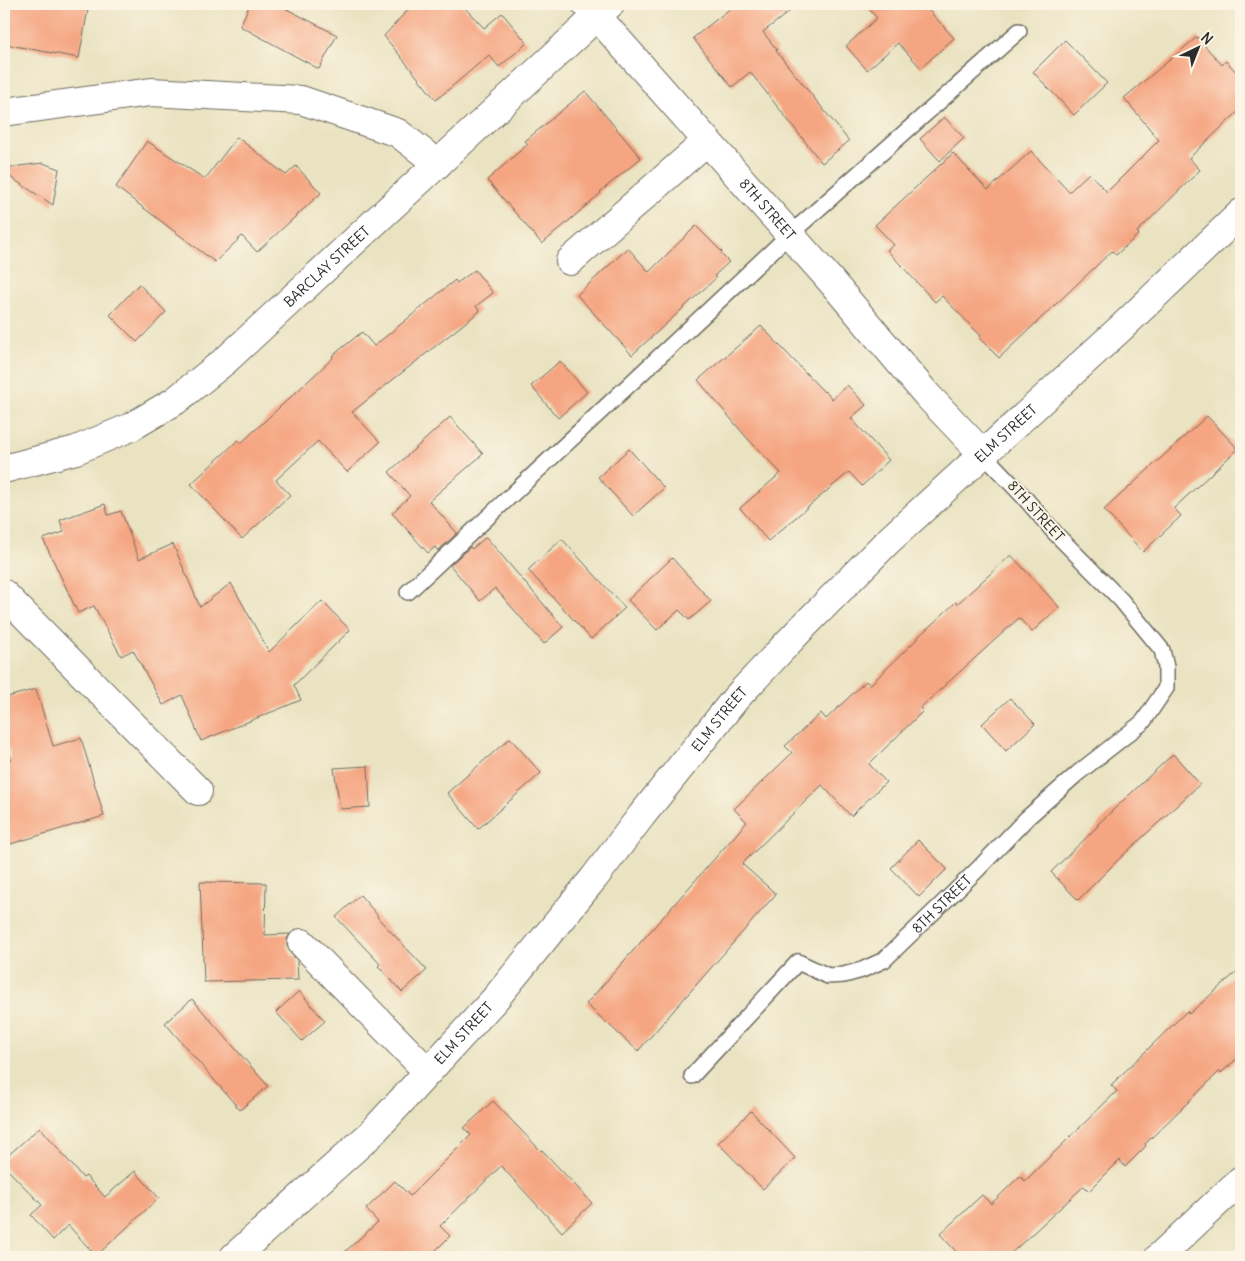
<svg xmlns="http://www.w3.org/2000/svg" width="1245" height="1261" font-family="Delius,sans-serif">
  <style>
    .building { fill: #f5a581 }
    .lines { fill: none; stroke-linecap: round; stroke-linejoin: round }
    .lane-casing { stroke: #6e6b60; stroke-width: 18 }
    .street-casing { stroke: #6e6b60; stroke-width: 30 }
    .lane { stroke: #fff; stroke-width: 15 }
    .street { stroke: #fff; stroke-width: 28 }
    .labels { text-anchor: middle; stroke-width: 4; stroke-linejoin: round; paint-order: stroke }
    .street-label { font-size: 14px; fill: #2b2b2b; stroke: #fcf5e5 }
  </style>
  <rect width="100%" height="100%" fill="#fcf5e5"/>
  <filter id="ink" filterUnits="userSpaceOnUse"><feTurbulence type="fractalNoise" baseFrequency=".02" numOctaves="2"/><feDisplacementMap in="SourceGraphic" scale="10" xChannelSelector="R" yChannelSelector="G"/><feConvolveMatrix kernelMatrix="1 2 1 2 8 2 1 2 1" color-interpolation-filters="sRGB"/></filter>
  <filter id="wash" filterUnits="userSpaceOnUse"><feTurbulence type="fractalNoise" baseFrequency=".0096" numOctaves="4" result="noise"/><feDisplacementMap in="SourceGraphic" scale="20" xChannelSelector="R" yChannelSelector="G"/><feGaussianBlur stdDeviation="1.12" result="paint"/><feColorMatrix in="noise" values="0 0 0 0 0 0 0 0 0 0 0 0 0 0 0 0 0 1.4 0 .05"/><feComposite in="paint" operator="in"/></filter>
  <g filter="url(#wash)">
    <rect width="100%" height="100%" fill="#eae3c2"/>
    <g id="blocks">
      <g class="building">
        <path d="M4 4H89L79 58 4 44Z"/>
        <path d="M250 4H277L337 35 319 69 240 26Z"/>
        <path d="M413 4H461L484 28 502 13 527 43 499 67 489 55 436 100 384 36Z"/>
        <path d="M736 4H799L763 32 777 50 776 51 849 141 822 163 750 72 732 87 693 38Z"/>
        <path d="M864 4H923L954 38 921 68 898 43 867 70 846 46 877 18Z"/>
        <path d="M1197 37 1222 65 1226 61 1241 77V109L1189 158 1200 170 1137 232 1139 234 1116 255 1112 251 999 358 979 338 981 336 942 296 935 302 887 250 894 245 875 225 953 153 988 190 1031 151 1069 192 1089 173 1107 192 1159 140 1124 98Z"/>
        <path d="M1065 40 1107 83 1074 115 1033 72Z"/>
        <path d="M585 91 641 158 600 192 601 193 542 244 487 180 528 144 525 141Z"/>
        <path d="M944 117 964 138 940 161 920 139Z"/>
        <path d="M237 137 286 175 296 166 321 193 257 252 242 236 215 262 116 187 147 141 205 179Z"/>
        <path d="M43 163 59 169 53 205 4 173V168Z"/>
        <path d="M696 226 722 252 721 254 729 262 714 276 716 278 632 355 577 295 628 248 649 272Z"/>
        <path d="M475 270 493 293 476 306 480 311 352 412 380 442 347 472 318 441 276 480 290 495 242 539 191 484 238 440 241 443 333 358 332 356 362 332 374 346 455 280 457 283Z"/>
        <path d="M139 284 166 312 137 342 110 315Z"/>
        <path d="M761 326 824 392 825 391 832 399 847 385 866 405 851 418 889 460 862 486 849 472 768 541 740 508 781 473 747 438 698 380Z"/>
        <path d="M560 361 587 392 558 418 531 386Z"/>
        <path d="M1207 416 1238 449 1174 508 1181 516 1143 552 1104 510Z"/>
        <path d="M450 417 483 454 429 501 457 533 438 551 435 547 428 553 392 513 410 496 389 472Z"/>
        <path d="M629 449 664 488 633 516 598 477Z"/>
        <path d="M105 504 108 515 121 511 139 559 173 544 200 607 231 583 269 652 322 601 350 630 294 685 301 700 201 741 182 695 163 705 133 650 121 656 94 606 78 613 43 539 64 532 60 520Z"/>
        <path d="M486 537 563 627 544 644 495 588 480 601 450 565 470 547 472 549Z"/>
        <path d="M562 539 625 608 591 639 528 570Z"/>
        <path d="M1011 555 1059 607 1032 632 1019 618 920 708 923 711 869 764 886 782 851 816 822 785 742 864 776 894 638 1051 586 1004 747 822 734 809 792 753 785 746 821 713 826 719 866 681 870 685 919 637H918L956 602 957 604Z"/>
        <path d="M672 558 711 601 689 620 679 610 657 630 628 600Z"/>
        <path d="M36 689 53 746 81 738 104 816 4 846V761L11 759 4 733V698Z"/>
        <path d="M1010 698 1035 724 1006 751 982 724Z"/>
        <path d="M510 738 541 773 478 829 447 793Z"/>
        <path d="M1173 754 1200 784 1118 860 1078 900 1051 872 1098 826 1097 825Z"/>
        <path d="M368 766 370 807 340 809 334 768Z"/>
        <path d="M918 840 947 869 919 897 891 868Z"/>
        <path d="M200 882 266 883 265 935 290 934 287 939V946L291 954 297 960 298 980 204 982Z"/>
        <path d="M360 895 378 916 377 917 427 970 402 992 378 966 380 964 336 917Z"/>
        <path d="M1241 968V1055L1221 1073 1220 1071 1145 1144 1146 1146 1125 1167 1120 1160 1089 1191 1084 1186 1007 1257H961L940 1234 982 1195 991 1204 1020 1176 1025 1181 1117 1091 1111 1085 1187 1011 1189 1014Z"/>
        <path d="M299 991 325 1021 302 1041 276 1012Z"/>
        <path d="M192 999 268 1086 240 1110 165 1023Z"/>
        <path d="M493 1101 541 1151 542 1150 592 1203 562 1232 501 1166 440 1226 450 1236 429 1257H339L378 1222 366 1209 395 1181 410 1196 471 1135 464 1128Z"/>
        <path d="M751 1111 795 1158 763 1189 718 1143Z"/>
        <path d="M40 1127 83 1178 86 1176 105 1197 135 1171 159 1198 96 1256 68 1225 53 1240 31 1215 42 1205 4 1166V1159Z"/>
      </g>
    </g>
  </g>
  <g filter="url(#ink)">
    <use href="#blocks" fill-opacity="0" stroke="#6e6b60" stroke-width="1"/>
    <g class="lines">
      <defs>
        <g id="lane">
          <path d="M408 592 789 235 1019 31"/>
          <path id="s1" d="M692 1076 798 962 828 976 844 975 862 970 884 960 977 870 1027 818 1078 773 1143 722 1166 688V667L1162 650 1121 600 1055 533 1023 496 983 454"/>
        </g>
        <g id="street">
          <path id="s2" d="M586 4 831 281 927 395 983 454"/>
          <path d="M4 112 151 92 301 100 398 133 438 164"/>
          <path d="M570 261 707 141"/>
          <path id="s3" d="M4 469 76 450 131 427 175 401 226 360 610 4"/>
          <path d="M4 594 198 791"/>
          <path d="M302 943 428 1072"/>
          <path id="s4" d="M234 1257 370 1135 495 999 594 878 642 815 736 698 798 632 887 542 1122 327 1241 213"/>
          <path d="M1159 1257 1241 1180"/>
        </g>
      </defs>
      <use href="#lane" class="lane-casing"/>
      <use href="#street" class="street-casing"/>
      <use href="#lane" class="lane"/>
      <use href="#street" class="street"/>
    </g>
  </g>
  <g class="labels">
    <g class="street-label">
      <text dy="5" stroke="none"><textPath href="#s2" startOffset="274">8TH STREET</textPath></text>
      <text dy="5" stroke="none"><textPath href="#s3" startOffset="388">BARCLAY STREET</textPath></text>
      <text dy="5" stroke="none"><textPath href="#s4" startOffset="1131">ELM STREET</textPath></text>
      <text transform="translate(1036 511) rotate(48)" y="5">8TH STREET</text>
      <text dy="5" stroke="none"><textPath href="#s4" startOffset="726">ELM STREET</textPath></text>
      <text dy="5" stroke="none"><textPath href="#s1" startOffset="328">8TH STREET</textPath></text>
      <text dy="5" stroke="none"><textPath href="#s4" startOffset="321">ELM STREET</textPath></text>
    </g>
  </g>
  <rect width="1245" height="1261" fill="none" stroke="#fcf5e5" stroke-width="20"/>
  <g transform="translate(1198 48) rotate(43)" stroke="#fcf5e5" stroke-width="4" paint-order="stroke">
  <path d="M0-4L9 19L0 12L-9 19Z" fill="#2b2b2b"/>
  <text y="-8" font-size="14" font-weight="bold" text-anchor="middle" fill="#2b2b2b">N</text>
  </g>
</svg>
